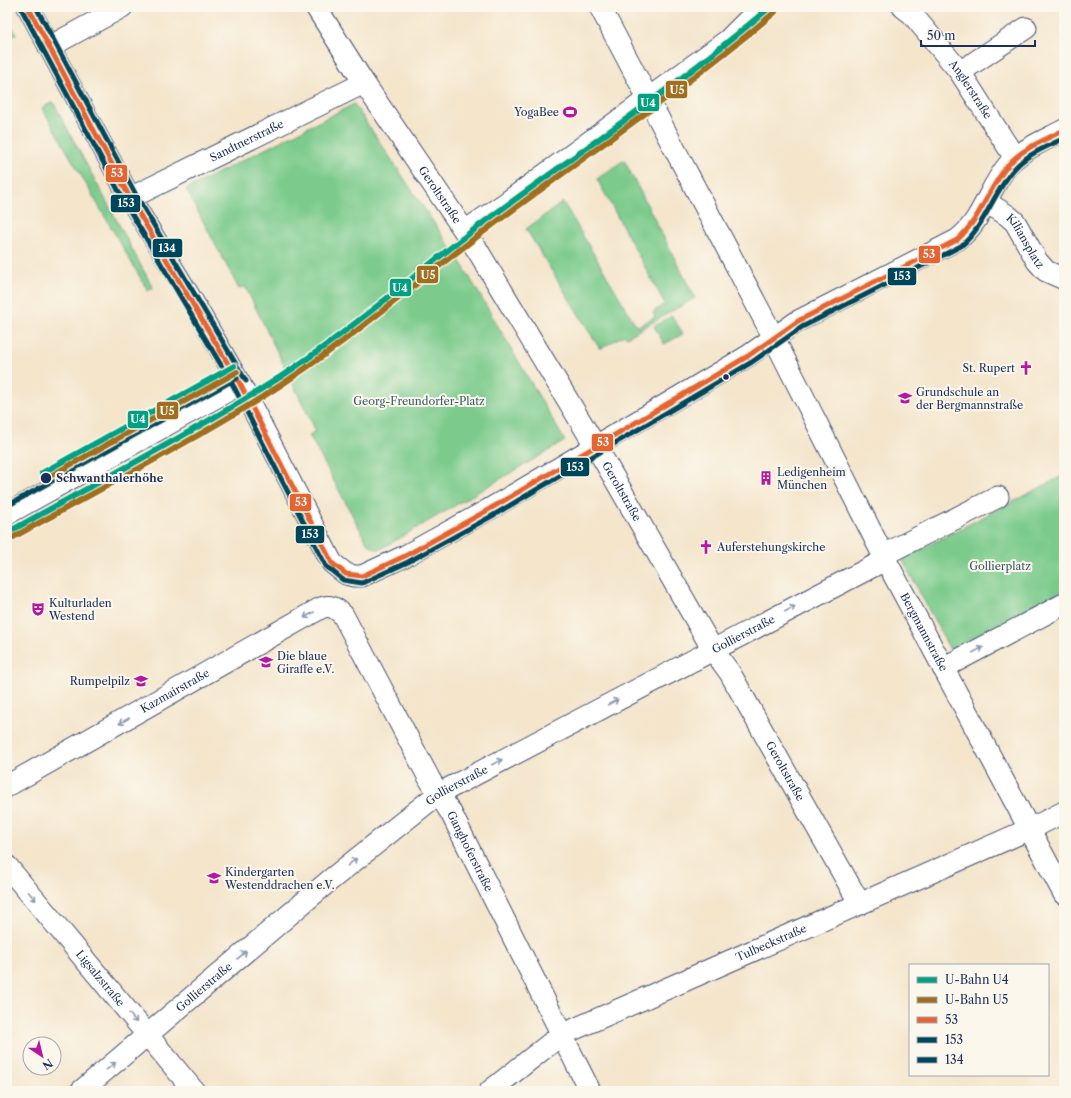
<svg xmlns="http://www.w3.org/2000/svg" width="1071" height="1098" font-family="'Libre Caslon Text',serif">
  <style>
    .green { fill: #7bcb8c; stroke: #4b7d75 }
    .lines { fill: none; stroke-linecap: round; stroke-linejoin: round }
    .minor-casing { stroke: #3c4a6e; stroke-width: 23 }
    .minor { stroke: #fff; stroke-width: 21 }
    .bus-1-casing { stroke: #fbf7ec; stroke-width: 8 }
    .bus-2-casing { stroke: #fbf7ec; stroke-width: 8 }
    .bus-3-casing { stroke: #fbf7ec; stroke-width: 8 }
    .bus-1 { stroke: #e66432; stroke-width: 5 }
    .bus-2 { stroke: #00465a; stroke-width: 5 }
    .bus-3 { stroke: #00465a; stroke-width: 5 }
    .metro-1-casing { stroke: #fbf7ec; stroke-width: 9 }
    .metro-2-casing { stroke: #fbf7ec; stroke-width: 9 }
    .metro-1 { stroke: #00a082; stroke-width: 6 }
    .metro-2 { stroke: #a06e1e; stroke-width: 6 }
    .oneway { stroke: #8d97ae }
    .bus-dot { fill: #1b2f5e; stroke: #fbf7ec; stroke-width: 1.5 }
    .labels { text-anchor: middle; stroke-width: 4; stroke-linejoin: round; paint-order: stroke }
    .street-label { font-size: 11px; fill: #1b2f5e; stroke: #fbf7ec }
    .poi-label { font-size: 11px; fill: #1b2f5e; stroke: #fbf7ec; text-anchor: start }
    .park-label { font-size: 11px; fill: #385e6c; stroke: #fbf7ec }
    .stop-label { font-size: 11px; font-weight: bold; fill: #1b2f5e; stroke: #fbf7ec; text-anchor: start }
    .line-badge { stroke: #fbf7ec; stroke-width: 1.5 }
    .badge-label { font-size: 11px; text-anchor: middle; font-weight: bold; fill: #fff }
  </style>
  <rect width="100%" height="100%" fill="#fbf7ec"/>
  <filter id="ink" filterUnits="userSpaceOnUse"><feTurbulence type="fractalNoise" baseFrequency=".025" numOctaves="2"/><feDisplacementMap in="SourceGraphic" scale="8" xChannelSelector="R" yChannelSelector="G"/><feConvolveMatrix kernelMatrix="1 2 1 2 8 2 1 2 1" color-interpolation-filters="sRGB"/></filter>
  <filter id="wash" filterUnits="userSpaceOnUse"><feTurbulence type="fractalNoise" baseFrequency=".012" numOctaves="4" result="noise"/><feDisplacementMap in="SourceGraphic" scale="16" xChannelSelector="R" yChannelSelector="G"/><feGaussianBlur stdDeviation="0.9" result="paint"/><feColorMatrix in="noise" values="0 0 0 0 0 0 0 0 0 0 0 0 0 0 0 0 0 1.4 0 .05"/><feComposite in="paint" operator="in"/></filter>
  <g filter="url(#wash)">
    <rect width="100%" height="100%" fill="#f4e5cb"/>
    <g class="green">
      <path d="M7 16 16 34 7 39Z"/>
      <path d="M53 102 153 288 148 291 42 108Z"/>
      <path d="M354 104 463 266 565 441 381 549H376L368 544 309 435 316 431 245 286 239 289 186 189Z"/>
      <path d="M624 160 695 298 627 337 624 335 600 349 526 229 563 202 637 327 655 317 653 312 665 304 597 179Z"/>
      <path d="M672 316 683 334 664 344 654 326Z"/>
      <path d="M1064 475V590L950 650 902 559Z"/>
    </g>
  </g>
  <g filter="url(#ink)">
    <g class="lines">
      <defs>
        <g id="minor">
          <path d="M28 7 130 198 193 302 240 384 332 563 346 574 354 576H362L405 556 488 510 748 356 798 321 957 240C983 221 988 188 1009 164 1022 149 1046 140 1064 130"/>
          <path id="s1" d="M316 7 364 83 478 251 605 462 713 650 730 673 860 904"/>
          <path id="s2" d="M600 7 774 338 883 555 1064 894"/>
          <path id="s3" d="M903 7 912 14 960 72 1015 158"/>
          <path d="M49 47 122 7"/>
          <path d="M960 72 1026 28"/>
          <path id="s4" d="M130 198 364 83"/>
          <path id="s5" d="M986 202 1007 215 1015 222 1037 261 1046 271 1064 279"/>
          <path d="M465 231 506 203 728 40 761 7"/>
          <path d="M7 514 240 384"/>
          <path d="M883 555 998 497"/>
          <path d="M943 668 1064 604"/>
          <path id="s6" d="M7 786 319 609C329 604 335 607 343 615L430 780 451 813 590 1091"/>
          <path id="s7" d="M7 866 194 1091"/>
          <path id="s8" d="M81 1091 329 881 438 794 885 560"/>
          <path id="s9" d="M490 1091 561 1035 1030 829 1064 812"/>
        </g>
      </defs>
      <use href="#minor" class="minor-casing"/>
      <use href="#minor" class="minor"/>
      <defs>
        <path id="bus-1" d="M28 7 130 198 240 384 332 563 346 574 362 576 405 556 488 510 748 356 798 321 957 240C981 219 988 188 1009 164 1023 148 1045 140 1064 130"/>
        <path id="bus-2" d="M22 10 124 201 234 387 326 566 343 580 362 583 408 562 492 516 752 362 802 327 961 246C986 225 993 192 1015 168 1027 154 1047 147 1064 138"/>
        <g id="bus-3">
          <path d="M36 7 136 195 246 381"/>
          <path d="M7 506 237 378"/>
        </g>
      </defs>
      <use href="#bus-1" class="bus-1-casing"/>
      <use href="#bus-2" class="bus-2-casing"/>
      <use href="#bus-3" class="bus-3-casing"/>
      <use href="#bus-1" class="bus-1"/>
      <use href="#bus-2" class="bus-2"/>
      <use href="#bus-3" class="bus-3"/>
      <defs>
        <g id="metro-1">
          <path d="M42 473 234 366"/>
          <path d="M7 533C92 485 180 440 263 388 342 339 412 276 487 220 582 150 680 84 770 7"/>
        </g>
        <g id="metro-2">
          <path d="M45 479 237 372"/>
          <path d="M10 539C96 491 184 446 267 394 346 344 416 282 491 226 586 155 684 89 775 12"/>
        </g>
      </defs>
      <use href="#metro-1" class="metro-1-casing"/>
      <use href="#metro-2" class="metro-2-casing"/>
      <use href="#metro-1" class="metro-1"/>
      <use href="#metro-2" class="metro-2"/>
    </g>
    <defs><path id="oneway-shaft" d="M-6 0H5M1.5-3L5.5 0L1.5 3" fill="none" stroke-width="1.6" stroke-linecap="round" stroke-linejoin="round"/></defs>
    <g class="oneway">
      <use href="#oneway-shaft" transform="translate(790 609) rotate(-28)"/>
      <use href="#oneway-shaft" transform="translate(309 615) rotate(150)"/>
      <use href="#oneway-shaft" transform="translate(978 650) rotate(-28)"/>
      <use href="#oneway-shaft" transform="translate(613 702) rotate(-28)"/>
      <use href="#oneway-shaft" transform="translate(124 721) rotate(150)"/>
      <use href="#oneway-shaft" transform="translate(497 762) rotate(-27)"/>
      <use href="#oneway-shaft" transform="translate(352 862) rotate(-39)"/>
      <use href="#oneway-shaft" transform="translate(32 896) rotate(50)"/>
      <use href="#oneway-shaft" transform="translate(242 955) rotate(-41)"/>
      <use href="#oneway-shaft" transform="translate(133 1018) rotate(50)"/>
      <use href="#oneway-shaft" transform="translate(111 1066) rotate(-39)"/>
    </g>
  </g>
  <defs>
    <symbol id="stadium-bare" viewBox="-9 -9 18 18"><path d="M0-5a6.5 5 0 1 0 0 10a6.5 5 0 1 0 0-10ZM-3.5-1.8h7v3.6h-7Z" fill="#b5179e" stroke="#fbf7ec" stroke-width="2.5" paint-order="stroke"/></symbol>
    <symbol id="church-bare" viewBox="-9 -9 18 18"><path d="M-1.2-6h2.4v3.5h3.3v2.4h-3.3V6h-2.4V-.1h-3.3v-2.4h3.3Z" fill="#b5179e" stroke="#fbf7ec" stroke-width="2.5" paint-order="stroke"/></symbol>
    <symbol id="school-bare" viewBox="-9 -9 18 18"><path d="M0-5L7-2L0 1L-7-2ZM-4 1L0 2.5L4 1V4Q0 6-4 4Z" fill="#b5179e" stroke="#fbf7ec" stroke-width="2.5" paint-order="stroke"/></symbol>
    <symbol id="building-bare" viewBox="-9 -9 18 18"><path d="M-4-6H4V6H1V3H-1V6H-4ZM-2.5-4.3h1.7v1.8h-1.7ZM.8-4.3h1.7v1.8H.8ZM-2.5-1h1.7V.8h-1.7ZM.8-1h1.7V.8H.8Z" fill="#b5179e" stroke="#fbf7ec" stroke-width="2.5" paint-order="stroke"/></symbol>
    <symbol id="theatre-bare" viewBox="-9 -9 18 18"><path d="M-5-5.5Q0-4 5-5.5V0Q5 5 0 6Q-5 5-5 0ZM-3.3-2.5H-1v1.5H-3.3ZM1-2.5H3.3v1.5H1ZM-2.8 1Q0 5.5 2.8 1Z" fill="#b5179e" stroke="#fbf7ec" stroke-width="2.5" paint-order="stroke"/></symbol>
  </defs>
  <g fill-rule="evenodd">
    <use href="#stadium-bare" x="560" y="102" width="20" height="20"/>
    <use href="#church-bare" x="1016" y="358" width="20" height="20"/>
    <use href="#school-bare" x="895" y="388" width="20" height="20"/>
    <use href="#building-bare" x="756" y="468" width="20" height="20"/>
    <use href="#church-bare" x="696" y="537" width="20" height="20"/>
    <use href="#theatre-bare" x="28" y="599" width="20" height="20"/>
    <use href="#school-bare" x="256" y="652" width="20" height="20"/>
    <use href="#school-bare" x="131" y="671" width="20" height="20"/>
    <use href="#school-bare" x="204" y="868" width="20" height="20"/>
  </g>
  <g class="bus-dot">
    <circle cx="726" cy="377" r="3.5"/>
    <circle cx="46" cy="478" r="6"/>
  </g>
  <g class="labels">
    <g class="street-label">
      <text dy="4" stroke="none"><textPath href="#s3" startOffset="107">Anglerstraße</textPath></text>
      <text dy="4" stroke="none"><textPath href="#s4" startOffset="130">Sandtnerstraße</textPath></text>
      <text dy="4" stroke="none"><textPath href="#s1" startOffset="225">Geroltstraße</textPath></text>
      <text dy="4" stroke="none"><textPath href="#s5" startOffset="57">Kiliansplatz</textPath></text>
      <text dy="4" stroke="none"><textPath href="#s1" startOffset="573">Geroltstraße</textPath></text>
      <text dy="4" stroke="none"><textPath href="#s2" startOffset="704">Bergmannstraße</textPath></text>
      <text dy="4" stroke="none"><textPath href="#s8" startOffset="809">Gollierstraße</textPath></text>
      <text dy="4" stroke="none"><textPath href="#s6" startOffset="193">Kazmairstraße</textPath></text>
      <text dy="4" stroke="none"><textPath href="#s1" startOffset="897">Geroltstraße</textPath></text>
      <text dy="4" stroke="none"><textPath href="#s8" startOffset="485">Gollierstraße</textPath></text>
      <text dy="4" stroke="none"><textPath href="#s6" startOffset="654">Ganghoferstraße</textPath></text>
      <text dy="4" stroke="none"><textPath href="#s9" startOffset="320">Tulbeckstraße</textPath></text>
      <text dy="4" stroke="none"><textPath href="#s7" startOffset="146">Ligsalzstraße</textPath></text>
      <text dy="4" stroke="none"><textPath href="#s8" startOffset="161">Gollierstraße</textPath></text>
    </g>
    <g class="poi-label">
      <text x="559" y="116" text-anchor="end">YogaBee</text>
      <text x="1015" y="372" text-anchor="end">St. Rupert</text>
      <text x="916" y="396">Grundschule an<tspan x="916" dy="13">der Bergmannstraße</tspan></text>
      <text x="777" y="476">Ledigenheim<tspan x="777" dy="13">München</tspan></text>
      <text x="717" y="551">Auferstehungskirche</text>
      <text x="49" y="607">Kulturladen<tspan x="49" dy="13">Westend</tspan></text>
      <text x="277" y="660">Die blaue<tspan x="277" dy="13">Giraffe e.V.</tspan></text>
      <text x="130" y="685" text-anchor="end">Rumpelpilz</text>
      <text x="225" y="876">Kindergarten<tspan x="225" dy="13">Westenddrachen e.V.</tspan></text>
    </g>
    <g class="park-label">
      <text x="419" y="405">Georg-Freundorfer-Platz</text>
      <text x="1000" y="570">Gollierplatz</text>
    </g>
    <g class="stop-label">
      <text x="56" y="482">Schwanthalerhöhe</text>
    </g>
  </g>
  <g class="line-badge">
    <rect x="665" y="80" width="23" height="19" rx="4" fill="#a06e1e"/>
    <rect x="637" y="93" width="23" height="19" rx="4" fill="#00a082"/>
    <rect x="105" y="164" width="23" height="19" rx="4" fill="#e66432"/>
    <rect x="110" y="194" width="31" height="19" rx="4" fill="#00465a"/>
    <rect x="152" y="238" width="31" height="20" rx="4" fill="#00465a"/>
    <rect x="918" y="245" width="23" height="19" rx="4" fill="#e66432"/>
    <rect x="416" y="265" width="23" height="19" rx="4" fill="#a06e1e"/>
    <rect x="887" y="267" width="30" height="19" rx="4" fill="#00465a"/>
    <rect x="389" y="278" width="23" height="19" rx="4" fill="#00a082"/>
    <rect x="156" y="401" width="23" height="19" rx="4" fill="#a06e1e"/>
    <rect x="127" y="410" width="22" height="19" rx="4" fill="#00a082"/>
    <rect x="591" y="433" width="23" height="19" rx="4" fill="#e66432"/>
    <rect x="560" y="457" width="30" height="20" rx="4" fill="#00465a"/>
    <rect x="289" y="493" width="23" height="19" rx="4" fill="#e66432"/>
    <rect x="295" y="525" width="30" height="19" rx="4" fill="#00465a"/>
  </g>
  <g class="badge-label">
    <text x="677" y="94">U5</text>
    <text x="648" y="107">U4</text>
    <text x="117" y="177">53</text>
    <text x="126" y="207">153</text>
    <text x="167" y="252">134</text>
    <text x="929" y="258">53</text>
    <text x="428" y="279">U5</text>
    <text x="902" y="280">153</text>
    <text x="400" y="292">U4</text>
    <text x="167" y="415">U5</text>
    <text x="138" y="423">U4</text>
    <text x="603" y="446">53</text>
    <text x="575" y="471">153</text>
    <text x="301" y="506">53</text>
    <text x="310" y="538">153</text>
  </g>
  <rect width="1071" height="1098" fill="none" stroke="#fbf7ec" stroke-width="24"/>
  <rect x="909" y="964" width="140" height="112" fill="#fbf7ec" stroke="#a1a7b3"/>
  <rect x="917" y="977" width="20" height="6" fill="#00a082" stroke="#a1a7b3"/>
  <text x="945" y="984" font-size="12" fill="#1b2f5e">U-Bahn U4</text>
  <rect x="917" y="997" width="20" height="6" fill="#a06e1e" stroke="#a1a7b3"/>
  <text x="945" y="1004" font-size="12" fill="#1b2f5e">U-Bahn U5</text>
  <rect x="917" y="1017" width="20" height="6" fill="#e66432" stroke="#a1a7b3"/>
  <text x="945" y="1024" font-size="12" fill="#1b2f5e">53</text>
  <rect x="917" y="1037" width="20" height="6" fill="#00465a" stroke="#a1a7b3"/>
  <text x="945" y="1044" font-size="12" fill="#1b2f5e">153</text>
  <rect x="917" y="1057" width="20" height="6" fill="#00465a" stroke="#a1a7b3"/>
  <text x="945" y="1064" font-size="12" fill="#1b2f5e">134</text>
  <g transform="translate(42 1056) rotate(145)"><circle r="19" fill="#fbf7ec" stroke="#a1a7b3"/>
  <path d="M0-3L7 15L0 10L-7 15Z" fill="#b5179e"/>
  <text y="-6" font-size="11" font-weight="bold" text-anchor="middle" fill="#1b2f5e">N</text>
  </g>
  <path d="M921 40v6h114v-6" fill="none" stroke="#1b2f5e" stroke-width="2"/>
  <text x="927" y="40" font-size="12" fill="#1b2f5e" stroke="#fbf7ec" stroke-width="3" paint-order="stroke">50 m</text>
</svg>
